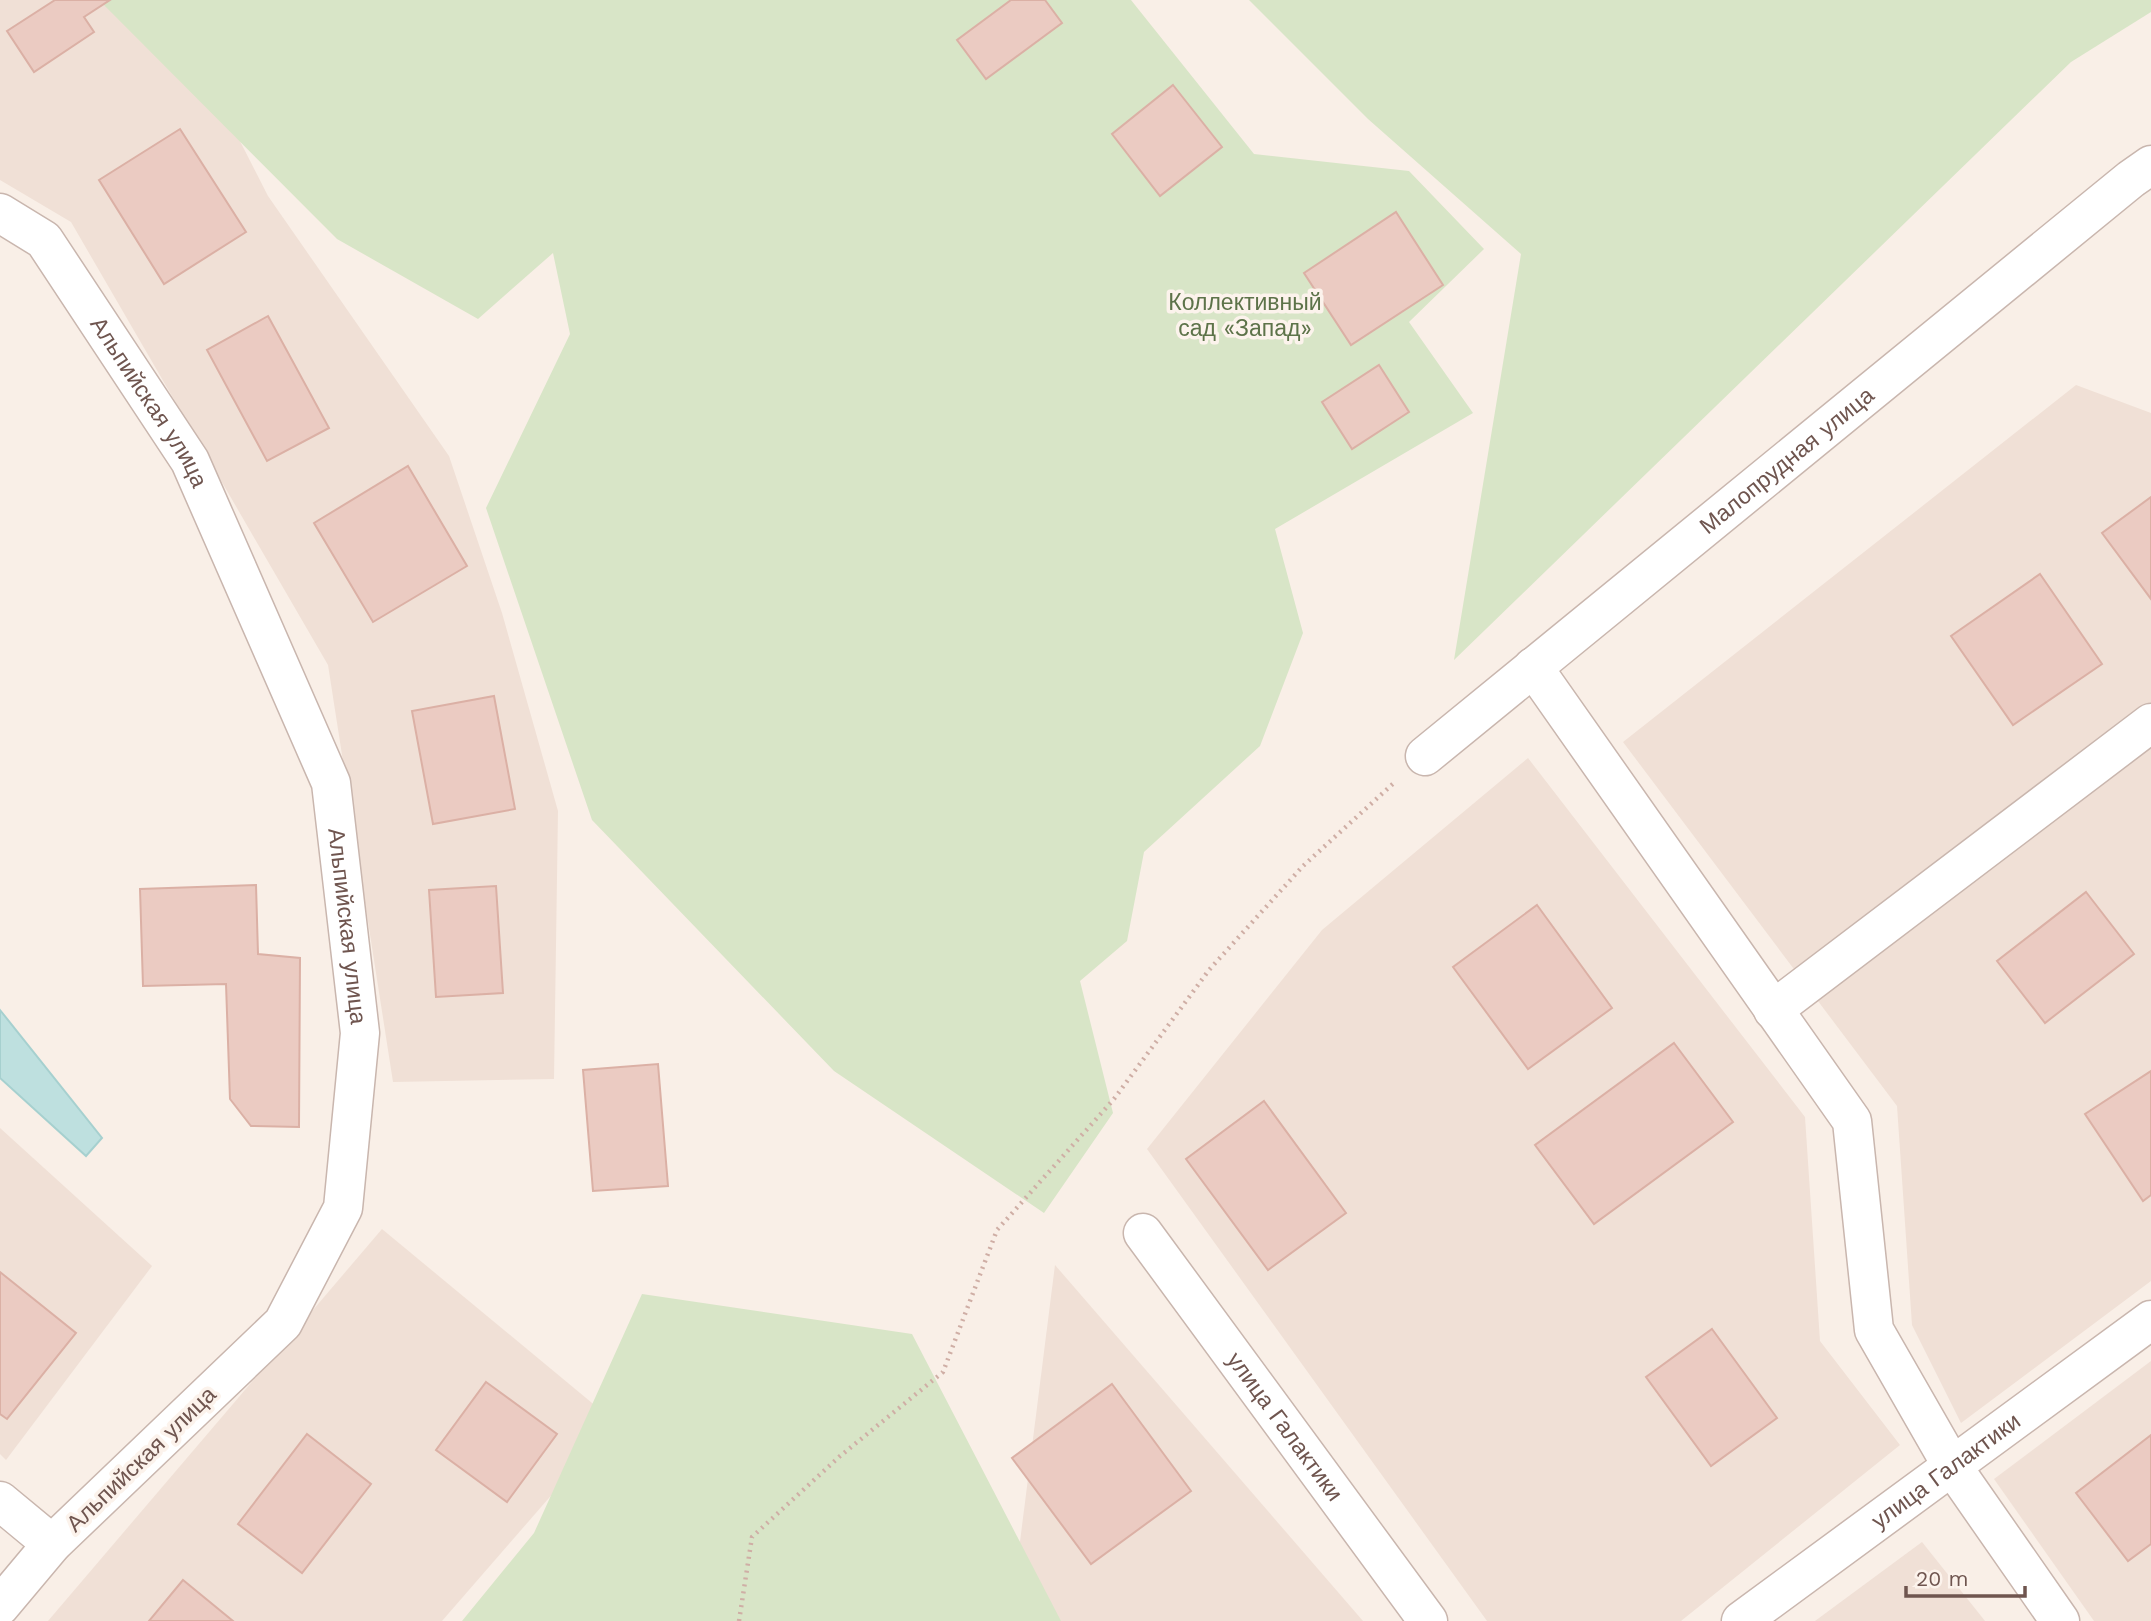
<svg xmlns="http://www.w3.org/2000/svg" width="2151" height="1621" font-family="'Work Sans',sans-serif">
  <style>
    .residential { fill: #f0e0d6 }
    .green { fill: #d8e5c7 }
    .water { fill: #bee0df; stroke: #a6d0cf; stroke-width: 2 }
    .building { fill: #ebcbc2; stroke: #dbb0a5; stroke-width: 2 }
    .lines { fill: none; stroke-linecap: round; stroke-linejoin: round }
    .minor-casing { stroke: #c9b6ae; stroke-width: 41 }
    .path { stroke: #cfaea5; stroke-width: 4.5; stroke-dasharray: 2 5; stroke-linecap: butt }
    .minor { stroke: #fff; stroke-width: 38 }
    .labels { text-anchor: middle; stroke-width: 7; stroke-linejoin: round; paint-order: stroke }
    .park-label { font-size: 23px; fill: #5d7349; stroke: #fcf3ec }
    .street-label { font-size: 23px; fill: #6f554f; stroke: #fcf3ec }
  </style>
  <rect width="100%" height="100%" fill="#f9efe7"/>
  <g class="residential">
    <path d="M0 0H168L268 196 449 456 502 613 558 811 554 1079 393 1082 328 665 71 222 0 180Z"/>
    <path d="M2076 385 2151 413V1281L1961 1423 1912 1325 1897 1106 1623 742Z"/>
    <path d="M1528 758 1805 1117 1820 1341 1900 1445 1681 1621H1487L1147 1149 1322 930Z"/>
    <path d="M0 1128 152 1266 6 1460 0 1454Z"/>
    <path d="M382 1229 615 1422 442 1621H48Z"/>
    <path d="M1055 1265 1363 1621H1010Z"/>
    <path d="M2151 1361V1621H2094L1994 1479Z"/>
    <path d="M1922 1542 1985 1621H1815Z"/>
  </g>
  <g class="green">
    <path d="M99 0H1131L1254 154 1409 171 1484 249 1409 322 1473 413 1275 529 1303 633 1260 746 1144 852 1127 941 1080 981 1113 1113 1044 1213 834 1071 592 820 486 508 570 334 553 253 478 319 337 239Z"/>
    <path d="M1249 0H2151V12L2071 62 1454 660 1521 254 1368 119Z"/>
    <path d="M642 1294 912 1334 1061 1621H462L534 1533Z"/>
  </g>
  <path class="water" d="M0 1010 102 1138 86 1156 0 1078Z"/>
  <g class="building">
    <path d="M55 0H110L84 17 94 32 34 72 7 31Z"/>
    <path d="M1011 0H1045L1062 23 986 79 957 40Z"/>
    <path d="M1173 85 1222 147 1160 196 1112 134Z"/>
    <path d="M180 129 246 232 164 284 99 180Z"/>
    <path d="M1396 212 1443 285 1351 345 1304 273Z"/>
    <path d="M268 316 329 428 267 461 207 350Z"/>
    <path d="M1379 365 1409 412 1352 449 1322 402Z"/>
    <path d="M408 466 467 566 373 622 314 523Z"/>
    <path d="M2151 497V599L2102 533Z"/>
    <path d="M2040 574 2102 664 2013 725 1951 636Z"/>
    <path d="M494 696 515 809 433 824 412 711Z"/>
    <path d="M256 885 258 954 300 958 299 1127 251 1126 230 1099 226 984 143 986 140 889Z"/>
    <path d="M496 886 503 993 436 997 429 890Z"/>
    <path d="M2086 892 2134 954 2045 1023 1997 961Z"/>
    <path d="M1537 905 1612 1008 1528 1069 1453 967Z"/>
    <path d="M1674 1043 1733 1122 1594 1224 1535 1145Z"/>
    <path d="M658 1064 668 1186 593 1191 583 1070Z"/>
    <path d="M2151 1071V1195L2143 1201 2085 1114Z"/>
    <path d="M1264 1101 1346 1213 1268 1270 1186 1159Z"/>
    <path d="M0 1272 76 1333 7 1419 0 1414Z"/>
    <path d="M1712 1329 1777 1418 1711 1466 1646 1377Z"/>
    <path d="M486 1382 557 1434 507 1502 436 1450Z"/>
    <path d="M1112 1384 1191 1491 1091 1564 1012 1458Z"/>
    <path d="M307 1434 371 1484 302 1573 238 1524Z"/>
    <path d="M2151 1435V1544L2128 1561 2076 1493Z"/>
    <path d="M183 1580 233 1621H149Z"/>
  </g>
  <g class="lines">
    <defs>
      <g id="minor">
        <path id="s1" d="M0 213 44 240 190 461 331 783 360 1033 343 1208 283 1323 52 1544 0 1606"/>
        <path d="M1533 667 1852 1121 1874 1330 1952 1466 2060 1621"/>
        <path id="s2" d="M1425 756 2131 179 2151 165"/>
        <path d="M1773 1010 2151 723"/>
        <path id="s3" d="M1143 1233 1428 1621"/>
        <path d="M0 1501 52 1544"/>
        <path id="s4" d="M1741 1621 2151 1320"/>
      </g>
    </defs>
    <use href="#minor" class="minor-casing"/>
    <path class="path" d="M739 1621 752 1537 839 1457 943 1372 997 1230 1114 1099 1209 970 1303 866 1396 781"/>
    <use href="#minor" class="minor"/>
  </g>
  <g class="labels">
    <g class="park-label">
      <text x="1245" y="310">Коллективный<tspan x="1245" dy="26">сад «Запад»</tspan></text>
    </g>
    <g class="street-label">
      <text dy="8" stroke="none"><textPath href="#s1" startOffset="245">Альпийская улица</textPath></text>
      <text dy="8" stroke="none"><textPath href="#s2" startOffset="467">Малопрудная улица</textPath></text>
      <text dy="8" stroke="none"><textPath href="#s1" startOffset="812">Альпийская улица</textPath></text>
      <text dy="8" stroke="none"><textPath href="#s3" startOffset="240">улица Галактики</textPath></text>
      <text transform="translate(141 1459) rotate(-44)" y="8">Альпийская улица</text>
      <text dy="8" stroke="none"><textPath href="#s4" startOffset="254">улица Галактики</textPath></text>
    </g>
  </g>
  <path d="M1906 1586v10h119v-10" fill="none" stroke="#6f554f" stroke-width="3.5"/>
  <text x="1916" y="1586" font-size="21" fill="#6f554f" stroke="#fcf3ec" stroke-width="5" paint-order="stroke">20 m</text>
</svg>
